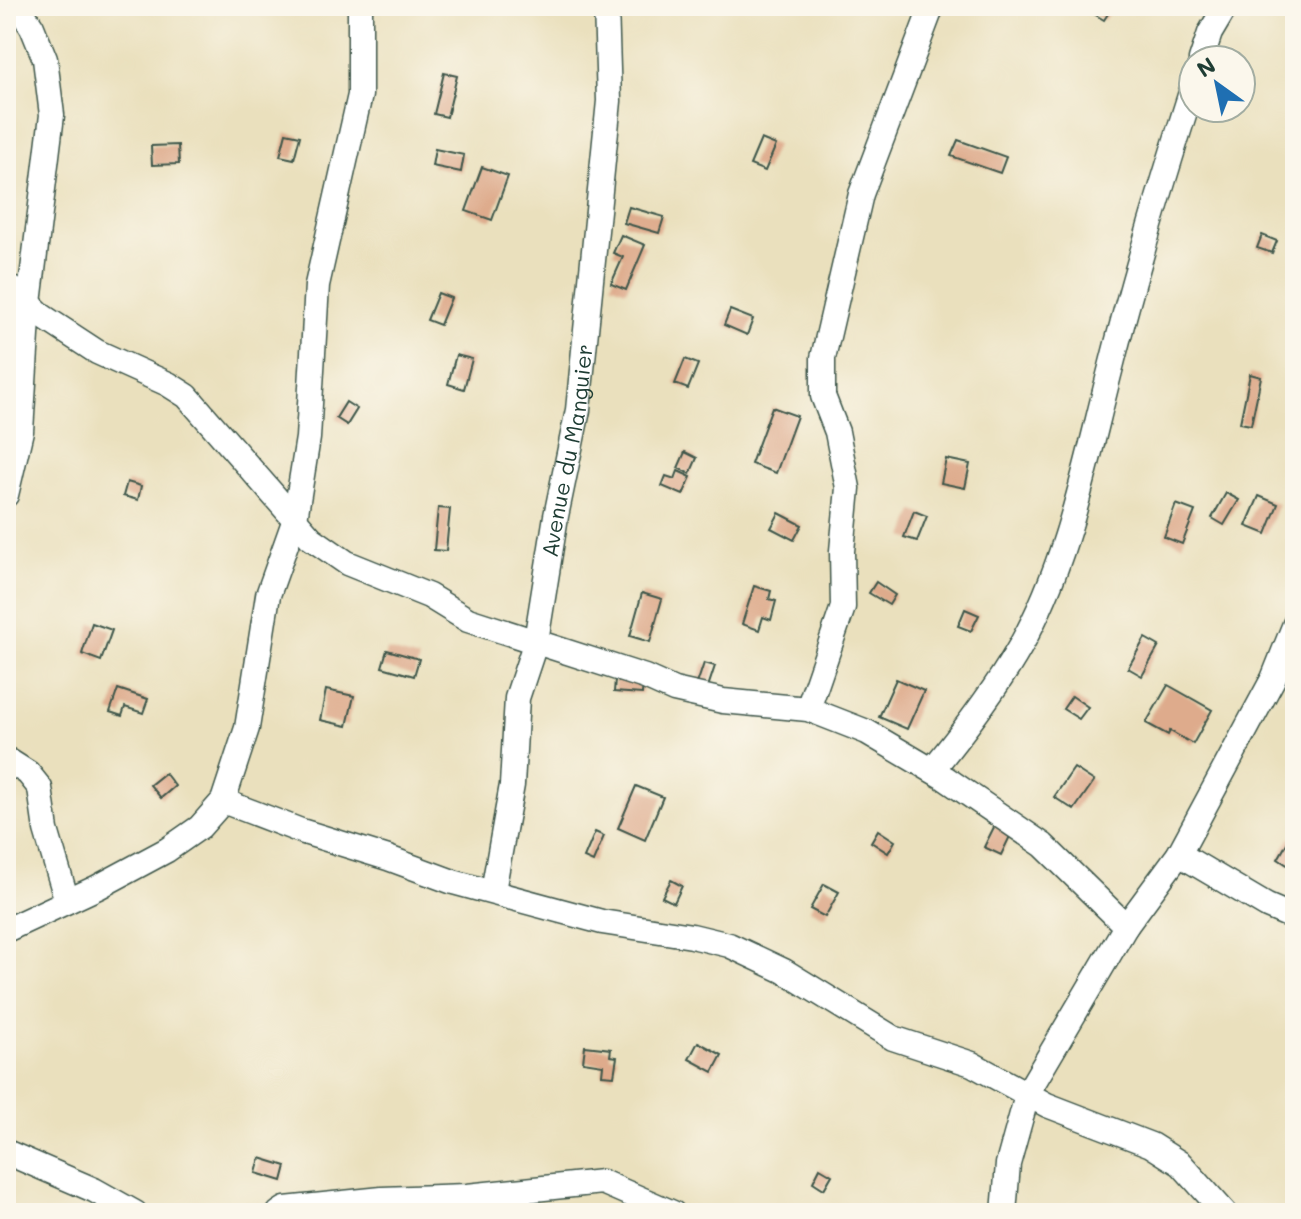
<svg xmlns="http://www.w3.org/2000/svg" width="1301" height="1219" font-family="Mali,sans-serif">
  <style>
    .building { fill: #deab8c }
    .lines { fill: none; stroke-linecap: round; stroke-linejoin: round }
    .minor-casing { stroke: #3d5549; stroke-width: 27 }
    .minor { stroke: #fff; stroke-width: 24 }
    .labels { text-anchor: middle; stroke-width: 7; stroke-linejoin: round; paint-order: stroke }
    .street-label { font-size: 22px; fill: #1f3d34; stroke: #fbf7ec }
  </style>
  <rect width="100%" height="100%" fill="#fbf7ec"/>
  <filter id="ink" filterUnits="userSpaceOnUse"><feTurbulence type="fractalNoise" baseFrequency=".0125" numOctaves="2"/><feDisplacementMap in="SourceGraphic" scale="16" xChannelSelector="R" yChannelSelector="G"/><feConvolveMatrix kernelMatrix="1 2 1 2 8 2 1 2 1" color-interpolation-filters="sRGB"/></filter>
  <filter id="wash" filterUnits="userSpaceOnUse"><feTurbulence type="fractalNoise" baseFrequency=".006" numOctaves="4" result="noise"/><feDisplacementMap in="SourceGraphic" scale="32" xChannelSelector="R" yChannelSelector="G"/><feGaussianBlur stdDeviation="1.8" result="paint"/><feColorMatrix in="noise" values="0 0 0 0 0 0 0 0 0 0 0 0 0 0 0 0 0 1.4 0 .05"/><feComposite in="paint" operator="in"/></filter>
  <g filter="url(#wash)">
    <rect width="100%" height="100%" fill="#eae0bd"/>
    <g id="blocks">
      <g class="building">
        <path d="M1092 6H1113L1104 20 1089 11Z"/>
        <path d="M444 73 457 76 447 117 434 114Z"/>
        <path d="M286 133 300 136 294 159 280 156Z"/>
        <path d="M761 139 776 145 765 171 750 165Z"/>
        <path d="M958 140 1006 157 1000 173 951 156Z"/>
        <path d="M178 145 179 164 152 165 151 146Z"/>
        <path d="M435 149 464 155 461 172 432 166Z"/>
        <path d="M482 167 508 176 492 220 466 211Z"/>
        <path d="M629 207 664 217 659 233 624 223Z"/>
        <path d="M621 235 645 245 626 290 611 284 623 257 613 253Z"/>
        <path d="M1262 235 1277 241 1272 253 1257 248Z"/>
        <path d="M438 293 451 298 440 325 427 320Z"/>
        <path d="M730 310 753 319 747 335 724 325Z"/>
        <path d="M456 355 472 359 464 389 448 384Z"/>
        <path d="M685 359 698 364 688 389 675 384Z"/>
        <path d="M1250 374 1261 377 1251 425 1240 423Z"/>
        <path d="M346 402 357 409 347 425 336 418Z"/>
        <path d="M772 407 797 416 776 473 751 464Z"/>
        <path d="M685 452 697 458 690 474 678 468Z"/>
        <path d="M946 459 970 464 965 488 941 483Z"/>
        <path d="M678 471 691 477 683 495 662 486 666 476 675 479Z"/>
        <path d="M127 482 141 486 138 500 123 496Z"/>
        <path d="M1226 493 1239 500 1224 525 1212 518Z"/>
        <path d="M1259 496 1278 504 1266 534 1246 526Z"/>
        <path d="M1176 504 1195 511 1182 544 1164 537Z"/>
        <path d="M438 508 450 509 446 551 434 550Z"/>
        <path d="M914 511 927 516 917 541 904 537Z"/>
        <path d="M779 513 802 525 794 540 771 528Z"/>
        <path d="M876 582 895 595 889 605 869 593Z"/>
        <path d="M754 586 771 591 769 599 776 601 771 620 763 617 759 630 742 624Z"/>
        <path d="M642 593 662 599 650 642 630 636Z"/>
        <path d="M965 609 979 615 971 631 958 626Z"/>
        <path d="M92 623 112 630 101 661 82 654Z"/>
        <path d="M1145 638 1159 646 1142 676 1128 668Z"/>
        <path d="M387 650 419 659 414 676 382 667Z"/>
        <path d="M704 663 715 666 707 690 696 687Z"/>
        <path d="M615 679 643 681 642 694 614 692Z"/>
        <path d="M896 679 924 691 907 729 879 717Z"/>
        <path d="M1168 685 1212 710 1193 744 1170 731 1168 735 1146 723Z"/>
        <path d="M118 689 148 699 143 713 125 707 122 716 110 712Z"/>
        <path d="M326 690 354 696 347 726 320 720Z"/>
        <path d="M1072 696 1088 707 1079 719 1063 709Z"/>
        <path d="M1074 768 1094 781 1074 810 1054 797Z"/>
        <path d="M165 773 175 786 161 798 150 785Z"/>
        <path d="M636 786 663 797 645 840 618 828Z"/>
        <path d="M996 823 1013 830 1001 855 984 847Z"/>
        <path d="M878 830 895 841 888 853 871 842Z"/>
        <path d="M595 832 604 836 593 862 584 858Z"/>
        <path d="M1290 838 1295 841V855L1289 866 1278 859Z"/>
        <path d="M671 880 682 886 674 903 662 897Z"/>
        <path d="M824 884 839 892 825 917 810 909Z"/>
        <path d="M698 1042 722 1055 713 1072 689 1059Z"/>
        <path d="M585 1046 611 1049 610 1056 617 1057 614 1076 602 1075 603 1065 583 1062Z"/>
        <path d="M260 1158 286 1166 282 1181 256 1173Z"/>
        <path d="M820 1168 832 1175 824 1189 813 1182Z"/>
      </g>
    </g>
  </g>
  <g filter="url(#ink)">
    <use href="#blocks" fill-opacity="0" stroke="#3d5549" stroke-width="2"/>
    <g class="lines">
      <defs>
        <g id="minor">
          <path d="M1201 60 1210 33 1226 6"/>
          <path d="M6 286 18 292 42 316 97 352 168 384 187 396 311 538 347 563 429 596 468 620 645 677 674 690 723 701 808 709 867 732 945 778 1043 845 1126 926"/>
          <path d="M6 495 21 431 29 303 52 115 45 59 32 27 18 6"/>
          <path d="M808 709 843 607 842 551 848 488 837 432 823 396V358L861 194 932 6"/>
          <path d="M6 759 28 773 40 788 46 830 67 901"/>
          <path d="M932 770C964 731 995 691 1020 647 1068 562 1086 464 1110 371 1134 275 1163 180 1193 86"/>
          <path d="M223 801 301 831 388 858 453 882 602 922 692 936 729 945 784 971 893 1038 972 1064 1047 1105 1151 1145 1181 1164 1225 1213"/>
          <path d="M1179 854 1267 906 1295 918"/>
          <path id="s1" d="M493 891 512 785 517 698 536 641 556 516 578 410 609 101 606 6"/>
          <path d="M6 930 98 887 167 850 200 827 223 801 247 728 268 595 295 519 308 438 317 285 360 95V6"/>
          <path d="M6 1152 94 1190 135 1213"/>
          <path d="M279 1213 285 1209 382 1199 467 1196 602 1182 673 1213"/>
          <path d="M1004 1213 1008 1164 1028 1092 1126 926 1179 854 1273 679 1295 624"/>
        </g>
      </defs>
      <use href="#minor" class="minor-casing"/>
      <use href="#minor" class="minor"/>
    </g>
  </g>
  <g class="labels">
    <g class="street-label">
      <text dy="8" stroke="none"><textPath href="#s1" startOffset="448">Avenue du Manguier</textPath></text>
    </g>
  </g>
  <rect width="1301" height="1219" fill="none" stroke="#fbf7ec" stroke-width="32"/>
  <g transform="translate(1217 84) rotate(327)"><circle r="38" fill="#fbf7ec" stroke="#a3ada2" stroke-width="2"/>
  <path d="M0-6L14 30L0 20L-14 30Z" fill="#1f6fb2"/>
  <text y="-12" font-size="22" font-weight="bold" text-anchor="middle" fill="#1f3d34">N</text>
  </g>
</svg>
